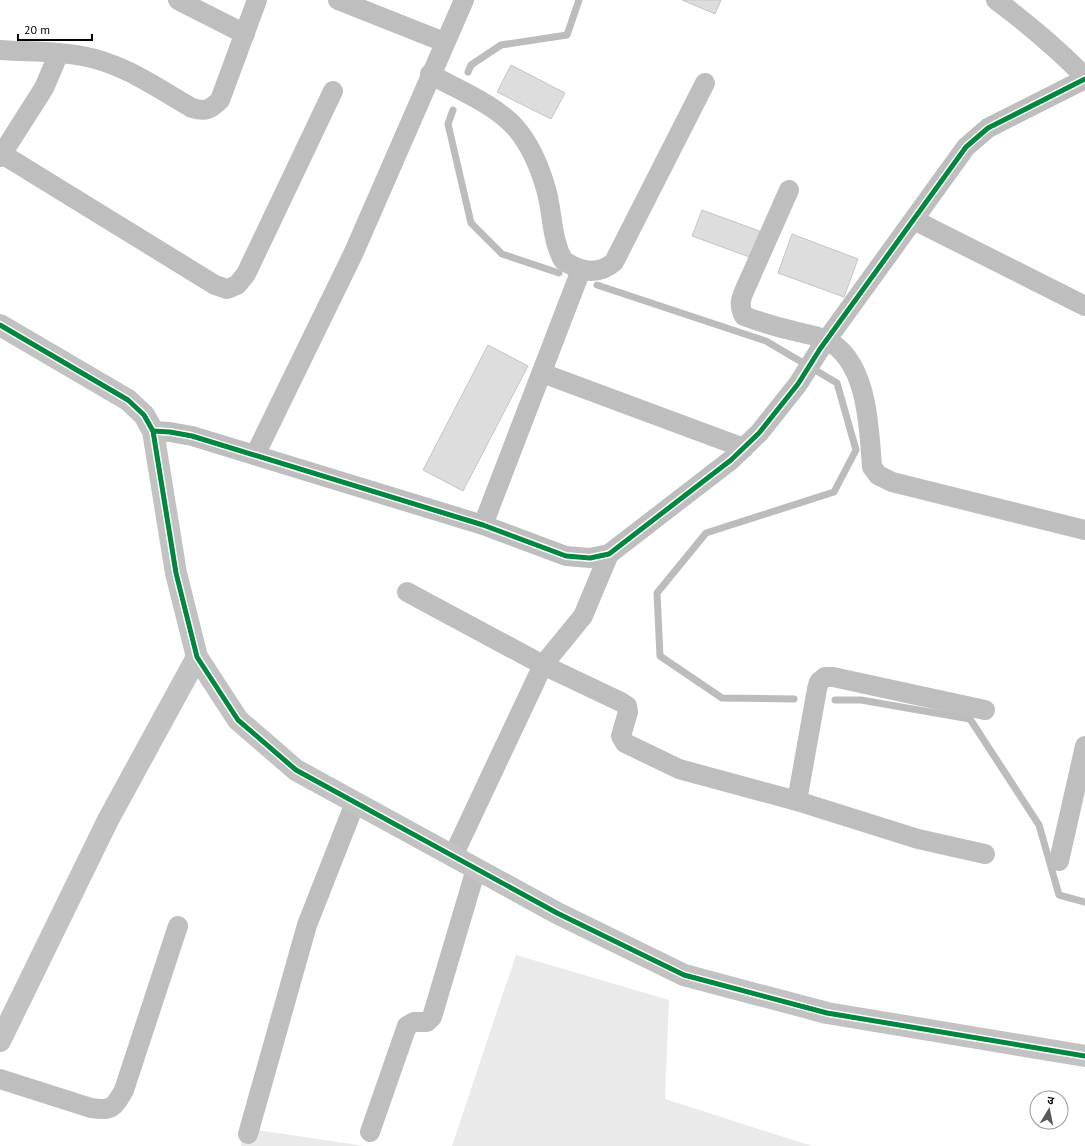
<svg xmlns="http://www.w3.org/2000/svg" width="1085" height="1146" font-family="'PT Sans','Noto Sans Devanagari',sans-serif">
  <style>
    .green { fill: #eaeaea }
    .lines { fill: none; stroke-linecap: round; stroke-linejoin: round }
    .stream { stroke: #bcbcbc; stroke-width: 7 }
    .building { fill: #ddd; stroke: #c5c5c5 }
    .street { stroke: #bebebe; stroke-width: 20 }
    .secondary { stroke: #c2c2c2; stroke-width: 22 }
    .cycleway-casing { stroke: #fff; stroke-width: 8 }
    .cycleway { stroke: #00873e; stroke-width: 5 }
  </style>
  <rect width="100%" height="100%" fill="#fff"/>
  <g class="green">
    <path d="M516 955 669 1000 665 1099 812 1146H452Z"/>
    <path d="M244 1128 365 1146H241Z"/>
  </g>
  <g class="lines">
    <g class="stream">
      <path d="M468 72 471 65 501 45 567 35 579 0"/>
      <path d="M453 110 448 124 471 223 502 254 559 273"/>
      <path d="M597 285 766 341 837 383 856 450 834 492 706 533 657 593 660 656 722 698 794 699"/>
      <path d="M835 700H861L970 719 1039 825 1059 895 1085 902"/>
    </g>
  </g>
  <g class="building">
    <path d="M682 0H721L715 14Z"/>
    <path d="M511 65 565 93 551 119 497 92Z"/>
    <path d="M702 210 762 232 752 258 692 236Z"/>
    <path d="M792 234 858 259 844 297 778 273Z"/>
    <path d="M488 345 528 366 463 491 423 470Z"/>
  </g>
  <g class="lines">
    <g class="street">
      <path d="M178 0 245 34"/>
      <path d="M338 0 444 42"/>
      <path d="M996 0C1028 24 1057 48 1085 77"/>
      <path d="M0 50C27 52 55 51 82 56 123 63 157 88 192 108 205 112 210 110 220 100L257 0"/>
      <path d="M430 74C458 90 493 103 515 127 530 144 540 168 546 189 553 213 551 238 563 260 580 272 598 276 614 262L705 83"/>
      <path d="M2 154 215 285 227 289 237 285 246 274 333 91"/>
      <path d="M0 157 44 88 59 53"/>
      <path d="M789 190 746 287C741 298 738 305 744 316 760 322 777 327 794 331 804 334 817 335 826 340 868 360 869 428 872 467L878 475 892 482 1085 530"/>
      <path d="M914 220 1085 306"/>
      <path d="M542 373 744 448"/>
      <path d="M153 431 170 432 192 436 483 525 566 556 590 558 609 554 731 460 759 433 798 384 820 349 966 147 988 128 1085 79"/>
      <path d="M255 455 354 252 464 0"/>
      <path d="M483 525 581 270"/>
      <path d="M407 592 543 665 621 702 627 706 628 712 621 736 625 743 679 769 797 801 918 839 985 854"/>
      <path d="M797 801 817 689 819 682 825 677H833L985 710"/>
      <path d="M453 856 543 665 583 616 609 554"/>
      <path d="M1059 861 1085 746"/>
      <path d="M0 1079 91 1108C112 1111 114 1108 124 1090L178 926"/>
      <path d="M370 1132 407 1026 414 1022H427L432 1017 476 869"/>
      <path d="M248 1134 307 925 355 803"/>
    </g>
    <g class="secondary">
      <path d="M0 325 128 400 144 415 153 431 176 573 197 657 238 720 296 770 557 913 684 975 827 1013 1085 1056"/>
      <path d="M0 1041 108 820 197 657"/>
    </g>
    <defs>
      <g id="cycleway">
        <path d="M0 325 128 400 144 415 153 431 176 573 197 657 238 720 296 770 557 913 684 975 827 1013 1085 1056"/>
        <path d="M153 431 170 432 192 436 483 525 566 556 590 558 609 554 731 460 759 433 798 384 820 349 966 147 988 128 1085 79"/>
      </g>
    </defs>
    <use href="#cycleway" class="cycleway-casing"/>
    <use href="#cycleway" class="cycleway"/>
  </g>
  <g transform="translate(1049 1110) rotate(10)"><circle r="19" fill="#ffffff" stroke="#999999"/>
  <path d="M0-3L7 15L0 10L-7 15Z" fill="#595959"/>
  <text y="-6" font-size="11" font-weight="bold" text-anchor="middle" fill="#000000">उ</text>
  </g>
  <path d="M18 34v6h74v-6" fill="none" stroke="#000000" stroke-width="2"/>
  <text x="24" y="34" font-size="12" fill="#000000" stroke="#ffffff" stroke-width="3" paint-order="stroke">20 m</text>
</svg>
